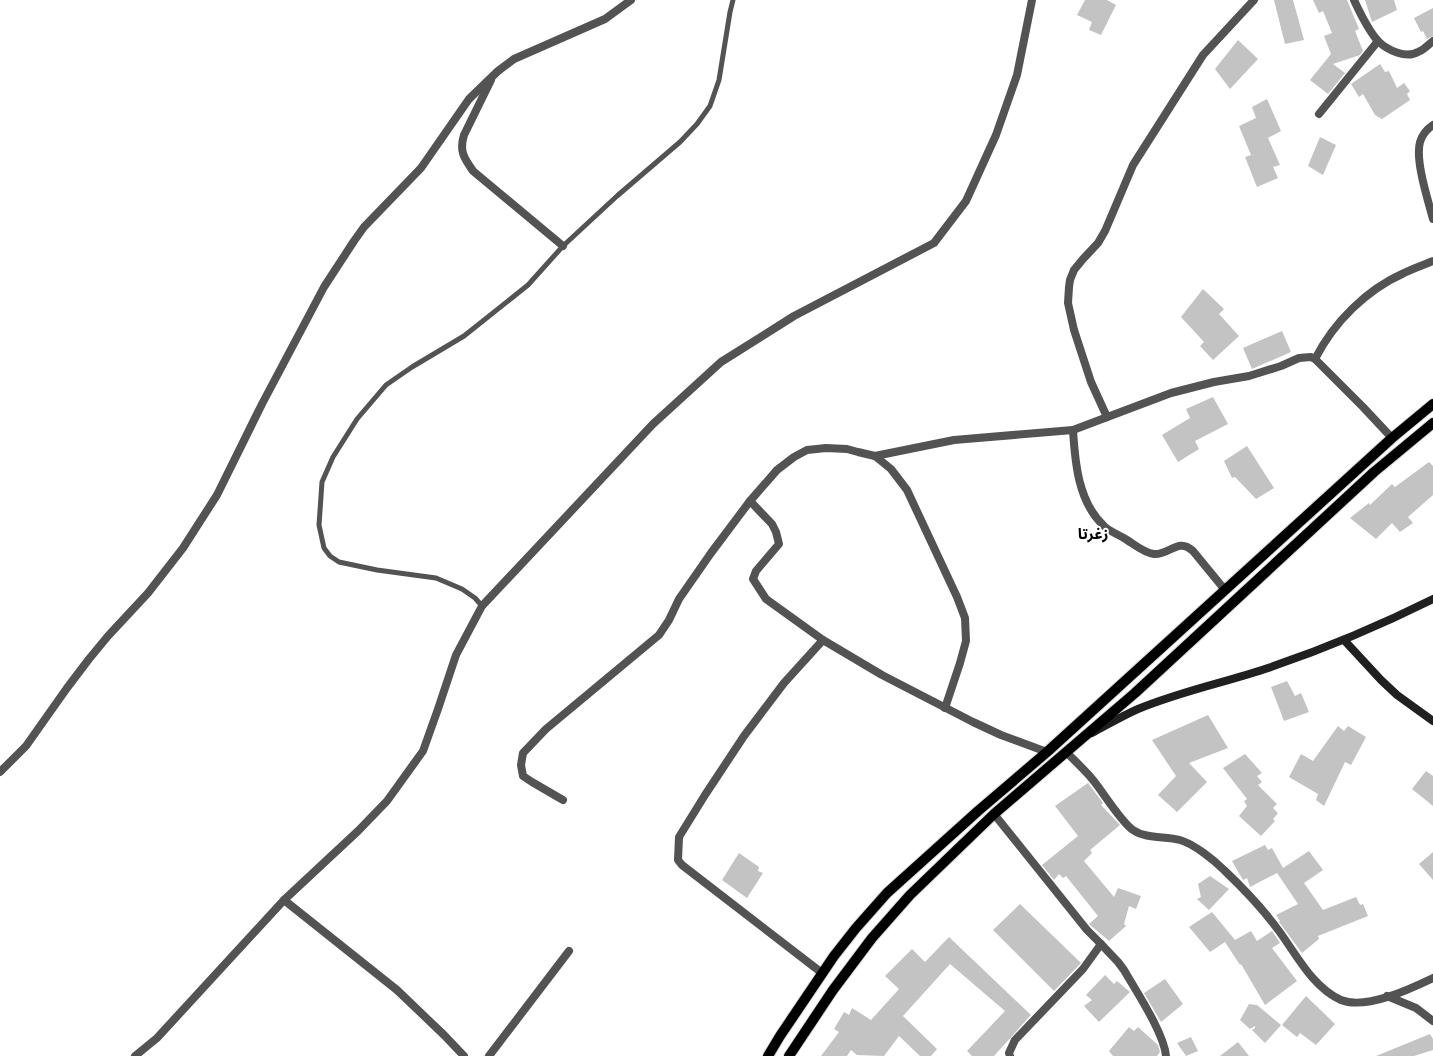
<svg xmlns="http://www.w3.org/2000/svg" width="1433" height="1056" font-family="Quicksand,'Noto Sans Arabic',sans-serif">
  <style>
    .building { fill: #c3c3c3 }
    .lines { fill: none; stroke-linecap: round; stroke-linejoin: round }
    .primary-casing { stroke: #dbdbdb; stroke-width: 12 }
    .service { stroke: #535353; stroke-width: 5 }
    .minor { stroke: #535353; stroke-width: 8 }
    .tertiary { stroke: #535353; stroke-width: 8 }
    .secondary { stroke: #202020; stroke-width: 8 }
    .primary { stroke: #000; stroke-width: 10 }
    .labels { text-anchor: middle; stroke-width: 4; stroke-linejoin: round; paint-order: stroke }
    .district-label { font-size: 15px; font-weight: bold; fill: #000; stroke: #fff }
  </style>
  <rect width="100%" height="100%" fill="#fff"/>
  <g class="building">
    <path d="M1085 0H1107L1116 5 1101 35 1089 30 1092 22 1077 15Z"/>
    <path d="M1274 0H1293L1304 40 1285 44Z"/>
    <path d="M1313 0H1347L1359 29 1355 31 1363 51 1360 55 1333 64 1345 73 1328 94 1310 80 1331 54 1324 36 1332 33 1323 11 1319 13Z"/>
    <path d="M1365 0H1394L1397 10 1372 22Z"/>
    <path d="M1433 8V36L1427 39 1423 31 1421 32 1414 18Z"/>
    <path d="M1238 40 1258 59 1230 89 1215 69Z"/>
    <path d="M1380 64 1385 72 1389 71 1397 88 1404 83 1410 91 1407 94 1410 100 1382 119 1375 115 1363 94 1359 97 1351 84Z"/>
    <path d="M1267 99 1281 131 1268 138 1280 165 1273 167 1278 178 1257 187 1245 157 1251 155 1239 126 1256 118 1252 107Z"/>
    <path d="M1320 137 1336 145 1323 175 1308 166Z"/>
    <path d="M1203 289 1224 309 1219 314 1239 336 1213 360 1200 346 1204 342 1181 317Z"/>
    <path d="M1282 331 1291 352 1252 369 1243 348Z"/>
    <path d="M1213 397 1228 424 1195 441 1199 449 1178 462 1162 435 1190 418 1186 409Z"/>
    <path d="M1247 446 1274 488 1256 499 1235 477 1232 478 1224 461Z"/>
    <path d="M1429 462 1433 466V495L1408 517 1413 523 1400 532 1392 523 1376 539 1350 518 1369 503 1370 505 1392 484 1395 487Z"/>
    <path d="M1287 681 1295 696 1301 693 1309 712 1284 721 1271 687Z"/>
    <path d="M1208 715 1228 748 1189 763 1207 782 1177 812 1158 795 1176 776 1152 740Z"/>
    <path d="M1338 726 1344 731 1348 726 1366 737 1351 765 1345 762 1324 806 1316 800 1318 794 1289 777 1301 754 1313 761Z"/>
    <path d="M1245 754 1262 773 1257 776 1262 782 1258 785 1277 804 1273 808 1278 813 1273 819 1275 821 1261 836 1239 816 1247 806 1244 801 1247 799 1223 768Z"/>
    <path d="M1426 771 1433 776V806L1412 789Z"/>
    <path d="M1088 783 1103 803 1101 805 1120 825 1090 850 1092 853 1084 861 1114 897 1118 888 1141 896 1136 909 1129 906 1124 924 1126 926 1109 941 1089 924 1098 916 1066 876 1063 878 1059 874 1054 880 1042 865 1078 836 1055 806Z"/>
    <path d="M1265 845 1268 850 1272 848 1283 868 1309 851 1323 870 1304 883 1323 910 1356 897 1360 905 1363 904 1368 916 1318 936 1319 939 1302 953 1279 922 1280 921 1276 915 1298 904 1277 873 1250 887 1247 878 1243 880 1232 861Z"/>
    <path d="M1433 852V880L1419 864Z"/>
    <path d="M739 853 759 867 758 871 763 873 747 898 722 880Z"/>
    <path d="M1210 876 1229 889 1209 910 1197 899 1201 897 1198 884Z"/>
    <path d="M1020 904 1081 963 1054 991 993 930Z"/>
    <path d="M1212 912 1235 940 1251 931 1257 941 1272 931 1280 943 1272 948 1297 981 1265 1005 1241 964 1240 965 1225 942 1210 952 1189 927Z"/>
    <path d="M949 937 1031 1015 994 1056H972L967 1051 1005 1011 950 964 903 1016 937 1049 931 1056H920L899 1036 884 1056 857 1055 851 1050 847 1056H821L839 1032 834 1029 844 1012 849 1015 852 1008 871 1020 899 989 885 976 912 949 925 962Z"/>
    <path d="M1105 975 1114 984 1117 981 1130 992 1099 1022 1084 1006 1092 1000 1086 995Z"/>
    <path d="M1165 979 1183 1004 1161 1022 1144 993Z"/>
    <path d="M1306 996 1335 1024 1316 1045 1300 1033 1297 1037 1282 1025Z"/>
    <path d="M1249 1004 1257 1005 1281 1025 1265 1043 1252 1030 1255 1028V1026L1250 1029 1240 1020Z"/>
    <path d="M1129 1027 1134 1031 1138 1027 1158 1045 1160 1052 1157 1056H1113L1109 1051Z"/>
    <path d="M1430 1034 1433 1039V1050L1414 1056H1376Z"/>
    <path d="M1191 1037 1198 1051 1186 1056 1177 1043Z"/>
    <path d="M1238 1042 1249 1056H1220Z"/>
  </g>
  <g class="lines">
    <defs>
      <g id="primary">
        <path d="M768 1056 780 1036 834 956 856 928 887 893 978 811 1047 752 1392 438 1433 404"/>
        <path d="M789 1056 833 990 872 938 910 895 994 814 1135 693 1374 472 1433 423"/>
      </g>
    </defs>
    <use href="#primary" class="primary-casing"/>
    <path class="service" d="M482 606 475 598 462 589 436 578 377 570 339 562 330 556 324 548 319 525 322 482 333 457 357 419 386 385 412 367 464 336 528 285 563 246 617 196 680 142 697 124 710 106 719 80 730 12 733 0"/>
    <g class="minor">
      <path d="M1354 0C1360 13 1368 30 1378 41 1387 50 1406 59 1418 52 1424 50 1428 45 1433 41"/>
      <path d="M491 80 464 135C459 151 464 158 473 171L563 246"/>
      <path d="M1319 114 1378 41"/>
      <path d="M1433 125C1427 129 1422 135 1420 142 1415 161 1428 200 1433 219"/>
      <path d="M1315 359C1334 322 1366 290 1404 273 1414 268 1423 265 1433 261"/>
      <path d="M1107 417 1091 382 1074 330 1068 303 1069 287 1070 280 1074 270 1083 259 1098 243 1105 231 1133 165 1203 55 1254 0"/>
      <path d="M1073 430C1075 462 1078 502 1104 526 1110 532 1120 535 1127 540 1135 545 1144 553 1154 554 1170 555 1178 537 1193 551L1225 590"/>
      <path d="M875 456 954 440 1073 430 1171 393 1214 382 1249 376 1281 366 1299 358 1311 357 1315 359 1363 407 1392 438"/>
      <path d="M750 501 772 524 776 532 779 544 756 571 753 579 766 599 823 640"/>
      <path d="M1066 752C1075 761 1085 770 1093 780 1103 792 1121 822 1133 830 1146 839 1165 836 1180 840 1194 844 1214 860 1224 870 1244 889 1263 909 1279 931 1296 954 1313 988 1341 1000 1366 1010 1410 989 1433 978"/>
      <path d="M563 800 532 782 523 776 521 765 523 753 546 729 659 635 669 620 679 599 711 553 750 501 777 470 794 457 807 450 826 448 847 449 858 452 875 456 891 469 907 490 957 597 965 618 966 641 960 663 945 708"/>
      <path d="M994 814 1087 930 1101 944 1083 969 1015 1040 1009 1053 1010 1056"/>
      <path d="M284 900 397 990 444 1035 464 1056"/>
      <path d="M1101 944 1118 962 1124 970C1136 991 1164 1033 1166 1056"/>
      <path d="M822 973 682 865 678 860 679 837 705 795 744 736 784 683 823 640 882 675 973 722 1001 735 1047 752"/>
      <path d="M1387 996 1416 1008 1433 1021"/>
      <path d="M135 1056 157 1038 284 900 358 831 387 801 423 751 438 709 456 655 482 606 653 424 721 362 794 316 934 243 966 201 996 135 1017 75 1032 0"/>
      <path d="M489 1056 569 951"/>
    </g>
    <path class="tertiary" d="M0 772 26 746 67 688 89 659 108 636 148 593 183 548 217 495 262 404 324 287 354 241 364 227 421 168 469 99 498 71 514 59 605 19 631 0"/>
    <g class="secondary">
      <path d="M1344 640 1381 680 1397 695 1433 721"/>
      <path d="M1092 733C1107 725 1122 716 1138 709 1181 691 1227 682 1271 667 1326 648 1381 625 1433 599"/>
    </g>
    <use href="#primary" class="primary"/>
  </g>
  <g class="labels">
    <g class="district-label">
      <text x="1093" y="539">زغرتا</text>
    </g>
  </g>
</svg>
